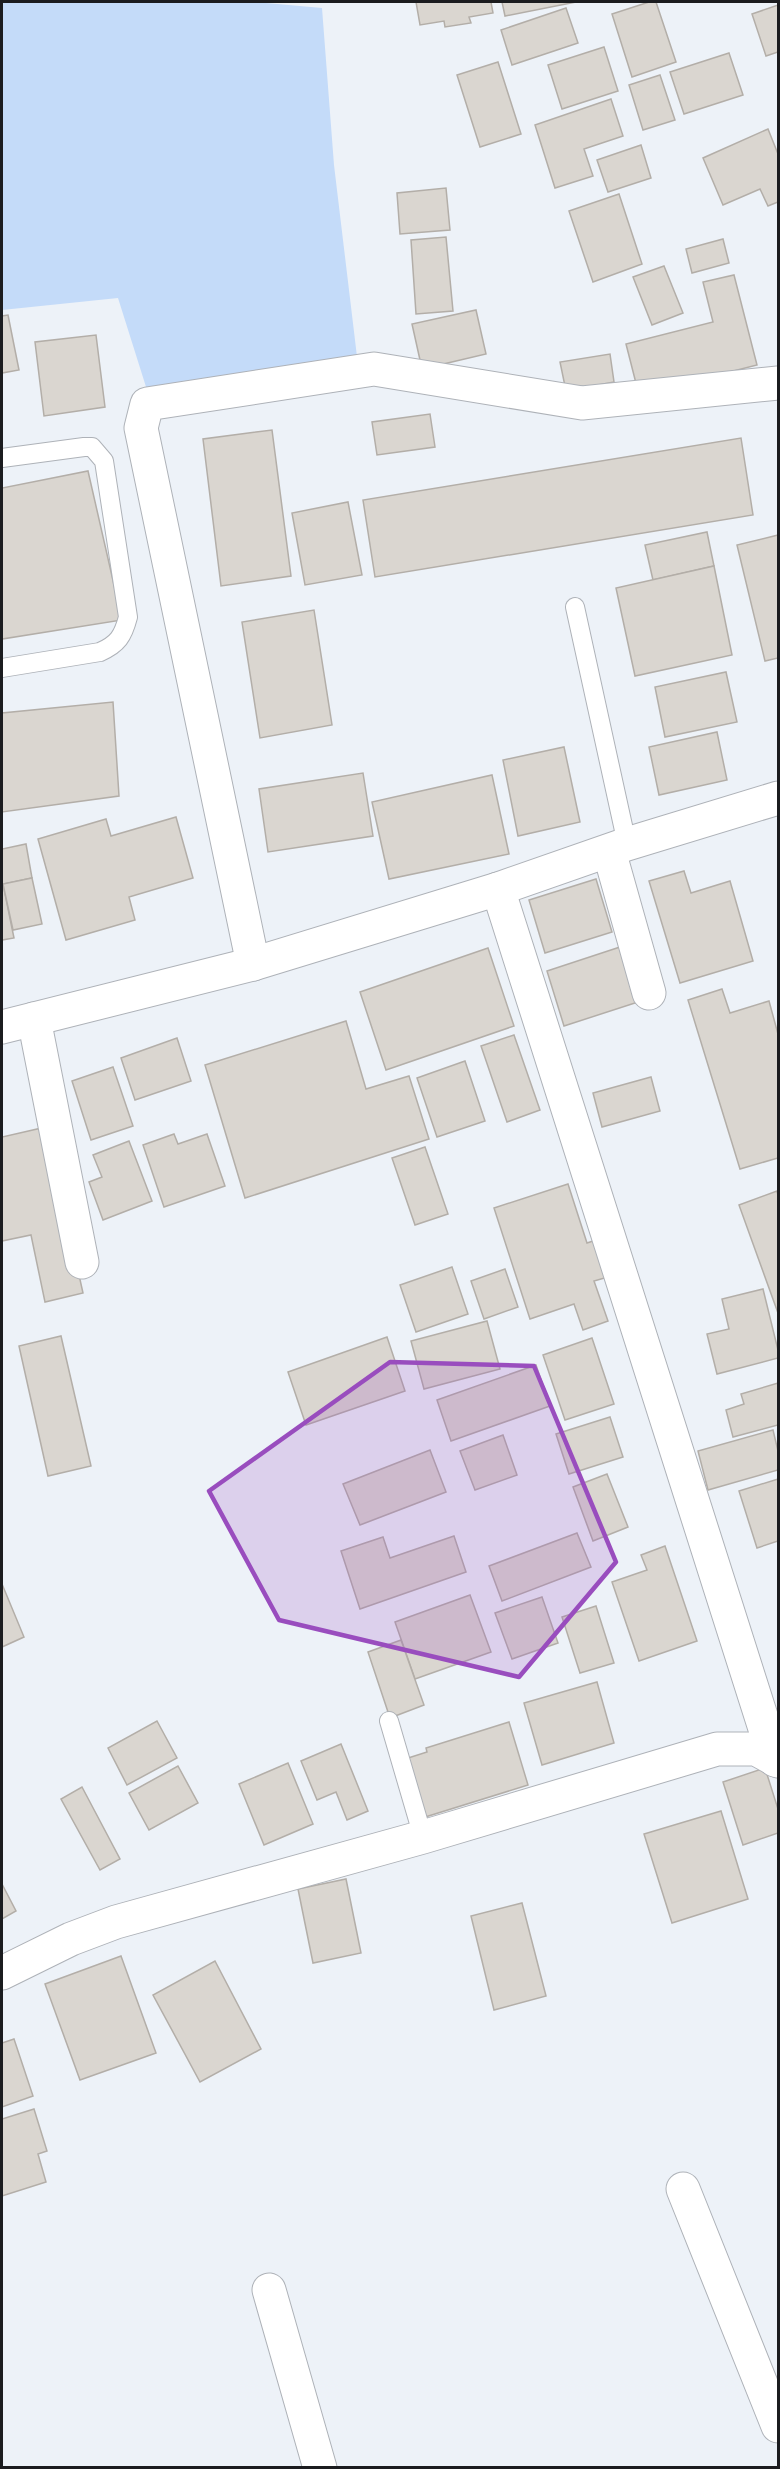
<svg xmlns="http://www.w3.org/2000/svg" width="780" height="2469" font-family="'Exo 2',sans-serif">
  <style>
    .green { fill: #c4dbf9 }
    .building { fill: #dad6d0; stroke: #b3aea8; stroke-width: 1.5 }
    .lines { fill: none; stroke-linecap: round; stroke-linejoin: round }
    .service-casing { stroke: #aeb2b8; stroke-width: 20 }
    .minor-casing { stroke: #aeb2b8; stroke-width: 35 }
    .service { stroke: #fff; stroke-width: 18 }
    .minor { stroke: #fff; stroke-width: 33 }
    .marked { fill: #994dbe; fill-opacity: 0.2; stroke: #994dbe; stroke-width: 4.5; stroke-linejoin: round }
  </style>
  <rect width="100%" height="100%" fill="#edf2f8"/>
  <path class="green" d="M2 2H255L322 8 334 165 358 365 147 390 118 298 2 310Z"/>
  <g class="building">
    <path d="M416 2H491L493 13 469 17 471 23 445 27 444 21 420 25Z"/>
    <path d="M502 2H576L505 16Z"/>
    <path d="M649 2H656L676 62 632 77 612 14Z"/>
    <path d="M778 5V52L766 56 752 14Z"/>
    <path d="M566 8 578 43 512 65 501 30Z"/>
    <path d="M604 47 618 91 562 109 548 65Z"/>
    <path d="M729 53 743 95 684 114 670 72Z"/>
    <path d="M498 62 521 134 480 147 457 75Z"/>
    <path d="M660 75 675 120 643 130 629 85Z"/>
    <path d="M611 99 623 136 584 149 593 176 555 188 535 125Z"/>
    <path d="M768 129 778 154V202L768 206 760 189 723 205 703 158Z"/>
    <path d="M641 145 651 178 608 192 597 160Z"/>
    <path d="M446 188 450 230 400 234 397 193Z"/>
    <path d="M619 194 642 264 593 282 569 211Z"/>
    <path d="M446 237 453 311 416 314 411 240Z"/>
    <path d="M723 239 729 263 692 273 686 249Z"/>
    <path d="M664 266 683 313 652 325 633 277Z"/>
    <path d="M734 275 757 365 639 395 626 344 713 322 703 282Z"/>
    <path d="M476 310 486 354 422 369 412 324Z"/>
    <path d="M8 315 19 370 2 373V316Z"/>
    <path d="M96 335 105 407 44 416 35 342Z"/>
    <path d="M610 354 614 382 566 391 560 362Z"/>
    <path d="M430 414 435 447 377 455 372 422Z"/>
    <path d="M272 430 291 576 221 586 203 439Z"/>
    <path d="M741 438 753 515 375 577 363 500Z"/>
    <path d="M88 471 122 620 2 639V488Z"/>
    <path d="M348 502 362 575 305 585 292 513Z"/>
    <path d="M707 532 714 566 653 580 645 545Z"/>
    <path d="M778 535V658L765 661 737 545Z"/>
    <path d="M714 566 732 655 635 676 616 588Z"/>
    <path d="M314 610 332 725 260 738 242 622Z"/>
    <path d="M726 672 737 722 665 737 655 687Z"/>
    <path d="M113 702 119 796 2 812V713Z"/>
    <path d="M717 732 727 780 659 795 649 747Z"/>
    <path d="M564 747 580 822 518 836 503 760Z"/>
    <path d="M363 773 373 836 268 852 259 789Z"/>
    <path d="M492 775 509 854 389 879 372 802Z"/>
    <path d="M176 817 193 878 129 897 135 920 66 940 38 839 106 819 111 836Z"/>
    <path d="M26 844 32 878 3 884 14 938 2 940V849Z"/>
    <path d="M684 871 691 893 730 881 753 961 680 983 649 881Z"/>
    <path d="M32 878 42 924 13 930 3 884Z"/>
    <path d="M596 879 612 932 545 953 529 900Z"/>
    <path d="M620 947 638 1002 564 1026 547 971Z"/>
    <path d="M488 948 514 1026 386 1070 360 992Z"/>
    <path d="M722 989 730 1013 769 1001 778 1034V1158L740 1169 688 1000Z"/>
    <path d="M346 1021 366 1089 409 1076 429 1139 245 1198 205 1065Z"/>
    <path d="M514 1035 540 1110 507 1122 481 1046Z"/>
    <path d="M177 1038 191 1081 135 1100 121 1058Z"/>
    <path d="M465 1061 485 1121 437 1137 417 1078Z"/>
    <path d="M113 1067 133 1126 91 1140 72 1081Z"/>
    <path d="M651 1077 660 1111 602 1127 593 1093Z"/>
    <path d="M46 1127 83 1293 45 1302 31 1235 2 1241V1137Z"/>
    <path d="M174 1134 178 1144 207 1134 225 1186 164 1207 143 1145Z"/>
    <path d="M129 1141 152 1201 103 1220 89 1182 102 1177 93 1155Z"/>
    <path d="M425 1147 448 1214 415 1225 392 1158Z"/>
    <path d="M568 1184 587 1243 596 1240 608 1277 594 1281 608 1321 583 1330 574 1304 530 1319 494 1208Z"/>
    <path d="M777 1191 778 1195V1313L739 1205Z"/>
    <path d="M452 1267 468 1314 416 1332 400 1285Z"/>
    <path d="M505 1269 518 1307 484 1319 471 1281Z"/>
    <path d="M763 1289 778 1350V1358L717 1374 707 1334 729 1329 722 1299Z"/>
    <path d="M487 1321 500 1369 424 1389 411 1341Z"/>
    <path d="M61 1336 91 1466 48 1476 19 1346Z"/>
    <path d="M387 1337 405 1391 306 1425 288 1372Z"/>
    <path d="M592 1338 614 1404 565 1420 543 1355Z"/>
    <path d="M536 1365 550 1406 451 1441 437 1400Z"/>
    <path d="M778 1383V1425L733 1437 726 1410 744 1404 741 1394Z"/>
    <path d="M610 1417 623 1457 569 1474 556 1434Z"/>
    <path d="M773 1430 778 1451V1470L708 1490 698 1451Z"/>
    <path d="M503 1435 517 1475 475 1490 460 1451Z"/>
    <path d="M430 1450 446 1492 360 1525 343 1484Z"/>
    <path d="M607 1474 628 1527 593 1541 573 1487Z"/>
    <path d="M778 1479V1541L757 1548 739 1491Z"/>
    <path d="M577 1533 591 1567 502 1601 489 1566Z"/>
    <path d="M454 1536 466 1572 360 1609 341 1551 383 1537 390 1558Z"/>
    <path d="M665 1546 697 1641 639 1661 612 1582 647 1570 641 1555Z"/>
    <path d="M2 1584 24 1637 2 1647Z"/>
    <path d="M470 1595 491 1652 415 1679 395 1622Z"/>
    <path d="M542 1597 558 1643 512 1659 495 1613Z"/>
    <path d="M596 1606 614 1663 580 1673 562 1617Z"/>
    <path d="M401 1640 424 1705 390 1718 368 1652Z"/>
    <path d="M597 1682 614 1743 542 1765 524 1703Z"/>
    <path d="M157 1721 177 1758 127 1785 108 1748Z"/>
    <path d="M509 1722 528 1785 422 1818 405 1759 427 1752 426 1748Z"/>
    <path d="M341 1744 368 1811 347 1820 336 1792 317 1800 301 1761Z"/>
    <path d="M288 1763 313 1824 264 1845 239 1784Z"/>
    <path d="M178 1766 198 1803 149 1830 129 1793Z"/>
    <path d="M765 1768 778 1809V1833L743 1845 723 1782Z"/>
    <path d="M82 1787 120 1859 100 1870 61 1799Z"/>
    <path d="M721 1811 748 1899 672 1923 644 1834Z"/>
    <path d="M346 1879 361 1953 313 1963 298 1889Z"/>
    <path d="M2 1884 16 1911 2 1919Z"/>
    <path d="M522 1903 546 1996 494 2010 471 1916Z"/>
    <path d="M121 1956 156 2053 80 2080 45 1984Z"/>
    <path d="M215 1961 261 2049 200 2082 153 1995Z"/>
    <path d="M14 2039 33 2096 2 2107V2043Z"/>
    <path d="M34 2109 47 2151 38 2154 46 2182 2 2196V2119Z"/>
  </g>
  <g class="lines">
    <defs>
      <g id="service">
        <path d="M2 458 84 447H92L104 461 128 617C123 636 118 644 100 652L2 668"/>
        <path d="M575 607 627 844"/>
        <path d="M389 1721 423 1837"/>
      </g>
      <g id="minor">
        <path d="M609 851 649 993"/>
        <path d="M498 889 775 1760"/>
        <path d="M253 964 141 428 147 404 374 369 582 403 778 383"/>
        <path d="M34 1019 82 1262"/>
        <path d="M2 1027 253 964 498 889 627 844 778 798"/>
        <path d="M2 1973 71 1939 116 1922 423 1837 717 1749H756L778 1761"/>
        <path d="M683 2189 778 2426"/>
        <path d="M269 2290 320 2468"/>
      </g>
    </defs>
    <use href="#service" class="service-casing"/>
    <use href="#minor" class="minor-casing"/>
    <use href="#service" class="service"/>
    <use href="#minor" class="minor"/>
  </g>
  <path class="marked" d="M390 1362 534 1366 616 1562 519 1677 279 1620 209 1491Z"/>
  <rect width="780" height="2469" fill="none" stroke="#1b1c1f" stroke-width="6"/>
</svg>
